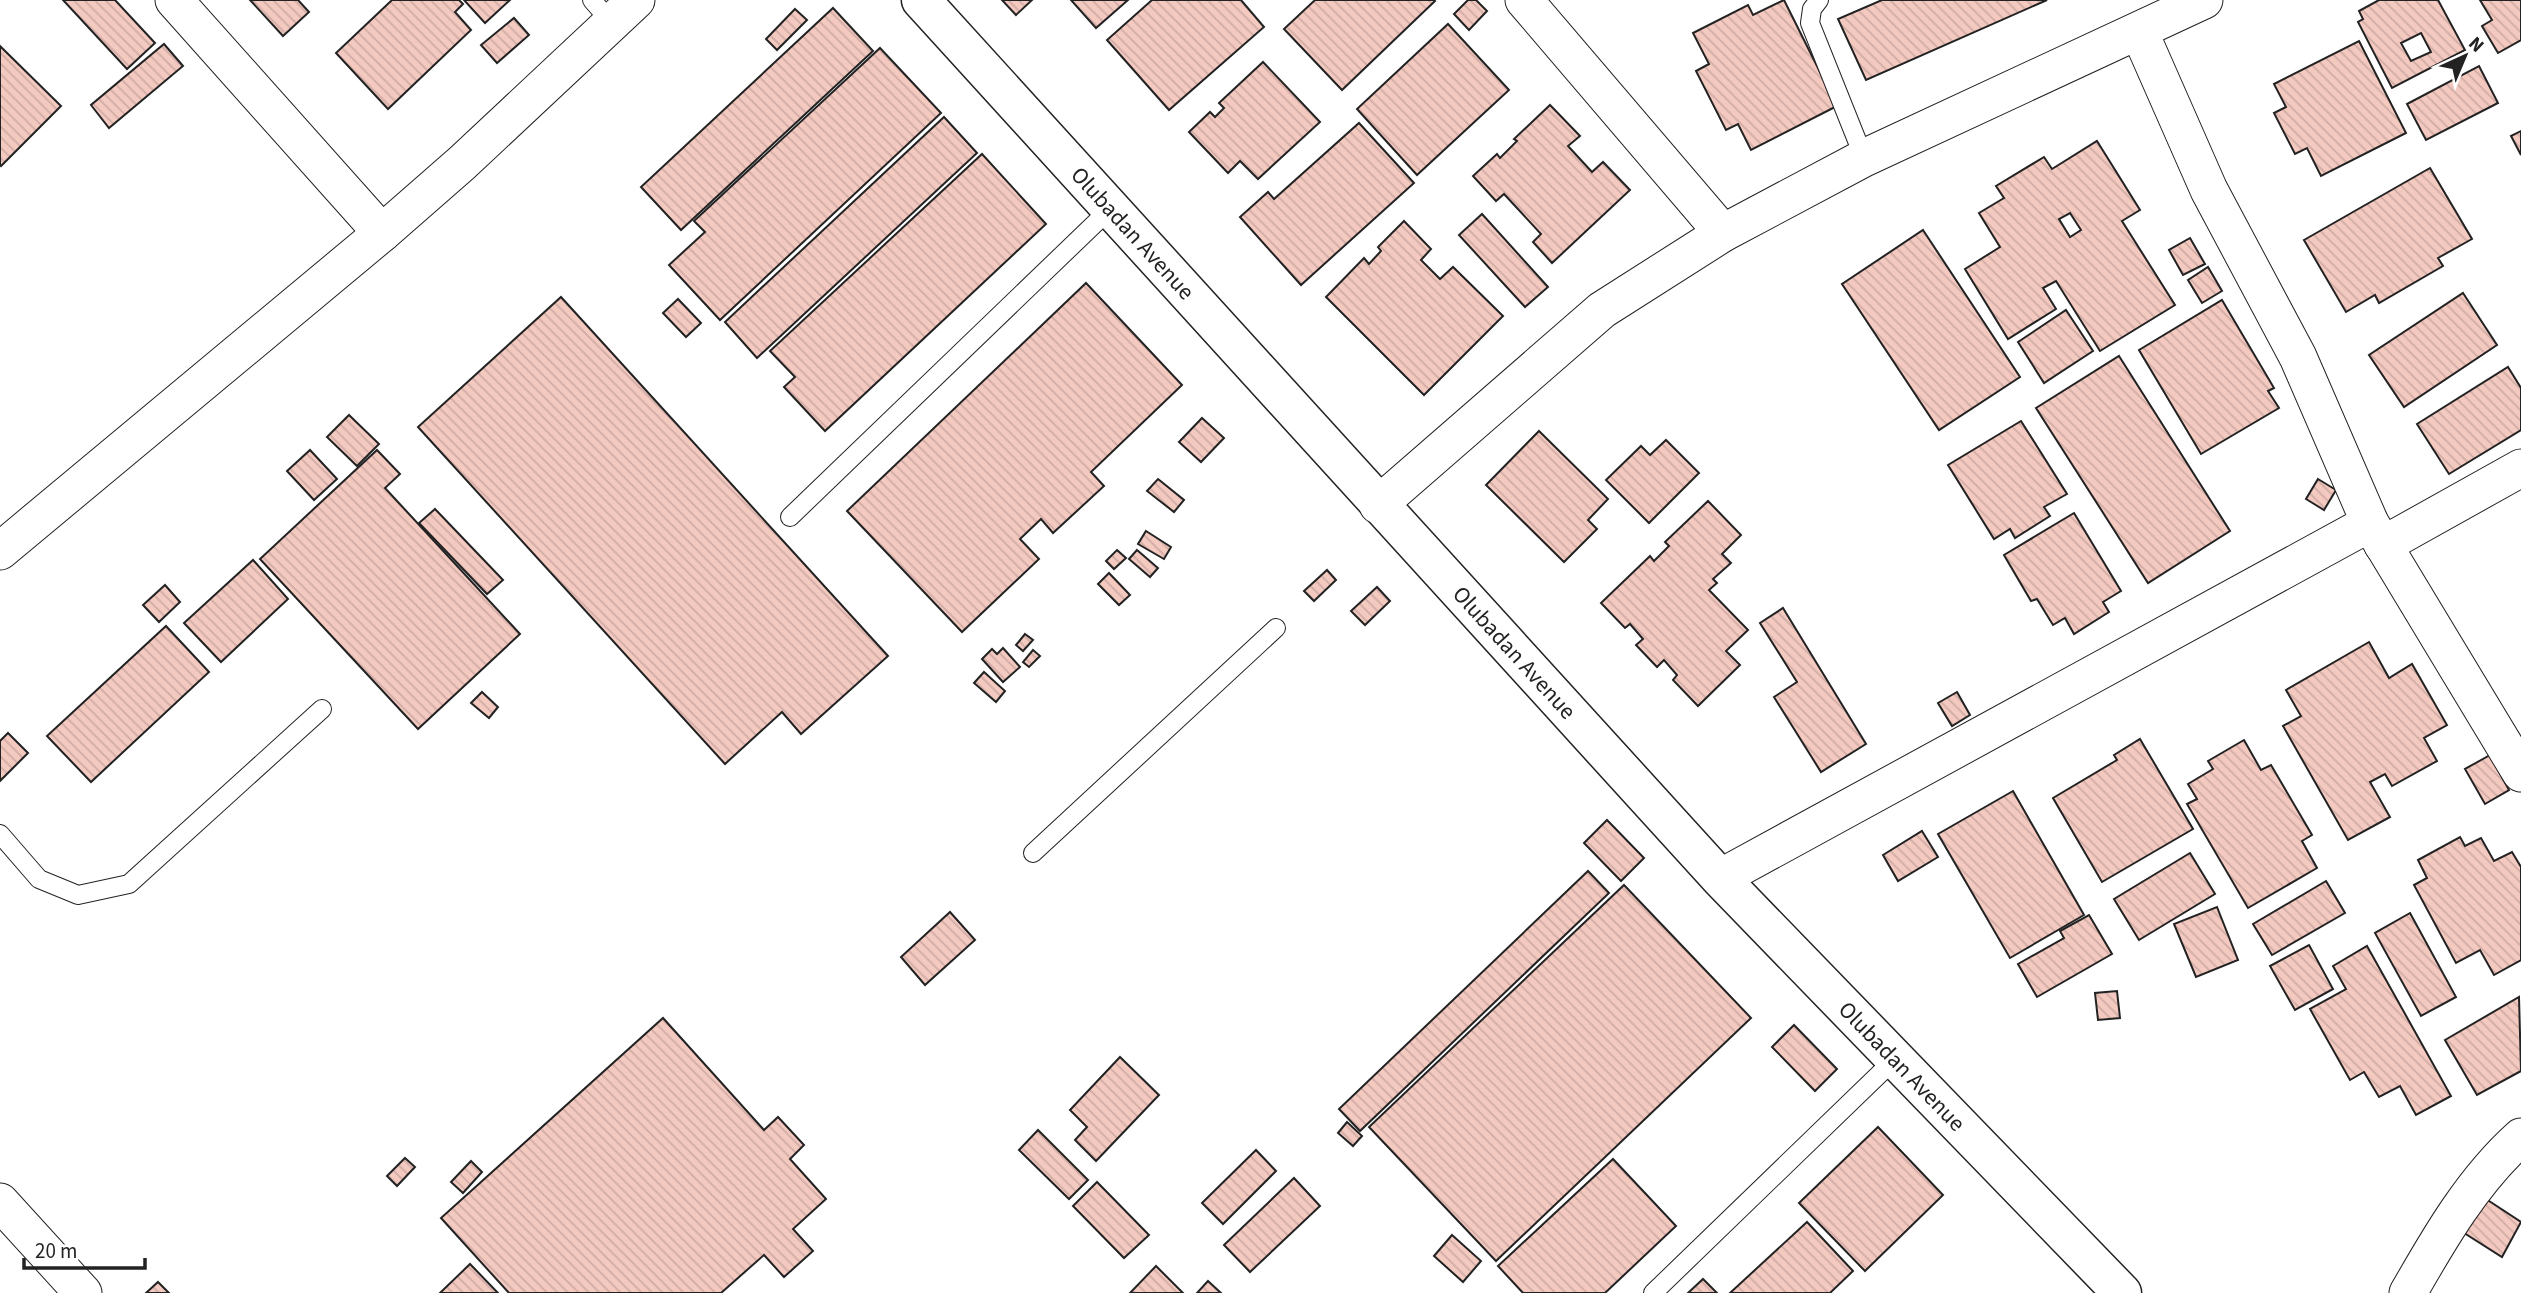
<svg xmlns="http://www.w3.org/2000/svg" width="2521" height="1293" font-family="'Source Sans 3',sans-serif">
  <style>
    .building { fill: url(#building-back-hatch); stroke: #222; stroke-width: 2; fill-rule: evenodd }
    .lines { fill: none; stroke-linecap: round; stroke-linejoin: round }
    .lane-casing { stroke: #222; stroke-width: 20 }
    .street-casing { stroke: #222; stroke-width: 39 }
    .secondary-casing { stroke: #222; stroke-width: 41 }
    .lane { stroke: #fff; stroke-width: 18 }
    .street { stroke: #fff; stroke-width: 37 }
    .secondary { stroke: #fff; stroke-width: 38 }
    .labels { text-anchor: middle; stroke-width: 5; stroke-linejoin: round; paint-order: stroke }
    .street-label { font-size: 23px; fill: #222; stroke: #fff }
  </style>
  <defs>
    <pattern id="building-back-hatch" width="6" height="6" patternUnits="userSpaceOnUse" patternTransform="scale(1.75)"><rect width="6" height="6" fill="#f3c9c0"/><path d="M-1 5l2 2M0 0l6 6M5-1l2 2" fill="none" stroke="#d0aca5"/></pattern>
  </defs>
  <rect width="100%" height="100%" fill="#fff"/>
  <g class="building">
    <path d="M63 0H115L155 43 127 69Z"/>
    <path d="M250 0H298L309 12 283 36Z"/>
    <path d="M392 0H459L463 4 455 12 471 30 388 109 336 53Z"/>
    <path d="M464 0H510L485 23Z"/>
    <path d="M1002 0H1032L1016 15Z"/>
    <path d="M1071 0H1128L1096 28Z"/>
    <path d="M1152 0H1241L1264 27 1169 110 1107 40Z"/>
    <path d="M1315 0H1434L1435 1 1342 90 1284 29Z"/>
    <path d="M1468 0H1476L1487 11 1469 30 1454 14Z"/>
    <path d="M1784 0 1837 106 1751 150 1738 124 1726 130 1696 71 1709 64 1693 33 1748 5 1753 15Z"/>
    <path d="M1882 0H2047L1866 80 1838 19Z"/>
    <path d="M2379 0H2438L2465 50 2392 88 2358 22 2363 19 2359 11ZM2421 33 2431 52 2411 61 2401 43Z"/>
    <path d="M2480 0H2521V40L2498 53 2482 26 2492 20Z"/>
    <path d="M833 8 873 51 681 230 641 187Z"/>
    <path d="M795 9 807 20 777 50 766 39Z"/>
    <path d="M514 18 529 35 497 63 481 45Z"/>
    <path d="M1448 24 1509 90 1417 175 1357 109Z"/>
    <path d="M2359 41 2406 133 2321 176 2307 148 2295 154 2274 113 2286 107 2274 84Z"/>
    <path d="M164 44 183 66 109 128 91 105Z"/>
    <path d="M0 46 61 106 1 166 0 165Z"/>
    <path d="M880 48 941 113 720 320 669 265 705 232 694 221Z"/>
    <path d="M1263 62 1320 122 1258 179 1240 161 1228 173 1189 132 1210 112 1215 117 1224 108 1219 103Z"/>
    <path d="M2479 66 2498 103 2426 140 2407 104Z"/>
    <path d="M1550 105 1580 136 1568 146 1592 172 1603 162 1630 190 1552 263 1533 242 1541 234 1504 194 1496 201 1473 176 1497 154 1500 158 1517 141 1514 139Z"/>
    <path d="M944 117 977 153 757 358 725 322Z"/>
    <path d="M1359 123 1414 183 1301 285 1240 217 1268 192 1274 199Z"/>
    <path d="M2521 131V155L2511 136Z"/>
    <path d="M2097 141 2140 210 2122 221 2175 305 2100 351 2056 281 2043 288 2056 309 2008 339 1965 269 2000 247 1979 213 2004 198 1996 186 2044 157 2052 169ZM2070 213 2081 230 2070 237 2059 219Z"/>
    <path d="M982 154 1046 224 825 431 784 387 795 377 770 351Z"/>
    <path d="M2430 168 2472 239 2438 258 2443 266 2379 303 2375 295 2346 312 2304 240Z"/>
    <path d="M1482 214 1548 287 1525 307 1459 235Z"/>
    <path d="M1404 221 1431 249 1421 260 1440 279 1453 267 1503 316 1424 395 1326 297 1364 258 1369 264 1381 251 1378 247Z"/>
    <path d="M1923 230 2020 377 1939 430 1842 284Z"/>
    <path d="M2190 238 2205 264 2183 275 2169 250Z"/>
    <path d="M2208 267 2222 291 2202 303 2188 280Z"/>
    <path d="M1086 283 1182 385 1091 472 1104 486 1053 533 1041 519 1020 539 1039 559 962 632 847 511Z"/>
    <path d="M2463 293 2497 345 2404 407 2369 355Z"/>
    <path d="M561 297 888 656 801 734 782 712 725 764 418 427Z"/>
    <path d="M678 299 701 323 686 337 663 313Z"/>
    <path d="M2222 300 2274 388 2268 391 2279 408 2201 454 2139 350Z"/>
    <path d="M2066 310 2093 351 2044 383 2018 342Z"/>
    <path d="M2119 356 2230 531 2148 583 2036 408Z"/>
    <path d="M2508 367 2521 388V430L2449 474 2417 424Z"/>
    <path d="M349 415 379 444 357 466 327 437Z"/>
    <path d="M1202 418 1224 438 1201 462 1179 442Z"/>
    <path d="M2021 421 2067 494 2044 507 2050 516 2015 538 2010 529 1994 539 1948 465Z"/>
    <path d="M1539 431 1608 499 1588 520 1597 529 1564 562 1486 485Z"/>
    <path d="M1666 440 1699 473 1649 523 1606 480 1641 446 1650 455Z"/>
    <path d="M310 450 337 479 314 500 287 471Z"/>
    <path d="M377 450 400 474 385 488 520 634 418 729 260 559Z"/>
    <path d="M1158 479 1184 500 1174 512 1147 491Z"/>
    <path d="M2318 479 2336 490 2324 510 2306 499Z"/>
    <path d="M1708 501 1741 535 1722 554 1731 563 1713 579 1717 583 1709 590 1748 630 1726 651 1740 665 1698 706 1673 680 1677 675 1664 660 1657 667 1636 645 1643 639 1630 624 1625 628 1601 603 1650 556 1654 561 1669 546 1665 542Z"/>
    <path d="M435 509 503 580 487 594 419 523Z"/>
    <path d="M2074 513 2121 591 2103 602 2109 612 2074 634 2065 618 2053 625 2037 599 2031 601 2004 555Z"/>
    <path d="M1146 531 1171 547 1164 559 1138 544Z"/>
    <path d="M1117 550 1126 558 1114 569 1106 561Z"/>
    <path d="M1137 550 1158 568 1150 577 1129 559Z"/>
    <path d="M253 560 288 599 221 662 184 623Z"/>
    <path d="M1327 570 1336 580 1314 601 1304 591Z"/>
    <path d="M1109 573 1130 595 1119 605 1098 584Z"/>
    <path d="M165 585 180 602 159 622 143 605Z"/>
    <path d="M1377 587 1390 601 1365 625 1351 611Z"/>
    <path d="M1783 608 1866 744 1821 772 1774 697 1797 682 1760 623Z"/>
    <path d="M166 626 209 672 91 782 47 736Z"/>
    <path d="M1025 634 1033 640 1023 651 1016 645Z"/>
    <path d="M2369 642 2389 678 2412 664 2447 725 2424 738 2437 761 2392 786 2385 774 2370 782 2390 817 2348 840 2283 726 2301 716 2286 690Z"/>
    <path d="M1003 648 1020 667 1003 682 982 659 992 649 997 654Z"/>
    <path d="M1033 650 1040 656 1029 667 1023 662Z"/>
    <path d="M984 672 1005 691 996 702 974 683Z"/>
    <path d="M482 692 498 707 489 718 471 703Z"/>
    <path d="M1957 692 1970 715 1952 726 1938 703Z"/>
    <path d="M8 733 28 753 0 781V741Z"/>
    <path d="M2140 739 2193 829 2102 882 2053 798 2117 760 2114 755Z"/>
    <path d="M2244 740 2261 770 2271 765 2312 835 2302 841 2317 868 2248 908 2187 804 2197 799 2188 784 2213 769 2208 761Z"/>
    <path d="M2490 755 2509 790 2485 804 2465 769Z"/>
    <path d="M2013 791 2084 915 2010 958 1938 834Z"/>
    <path d="M1607 820 1644 858 1621 881 1584 843Z"/>
    <path d="M1922 831 1938 857 1898 881 1883 855Z"/>
    <path d="M2460 837 2465 846 2481 838 2494 861 2512 852 2521 867V960L2494 975 2480 950 2456 963 2414 885 2427 878 2418 860Z"/>
    <path d="M2190 853 2215 894 2139 940 2114 899Z"/>
    <path d="M1588 871 1609 893 1360 1131 1339 1109Z"/>
    <path d="M2326 881 2345 913 2272 955 2253 924Z"/>
    <path d="M1624 885 1751 1018 1496 1261 1369 1127Z"/>
    <path d="M2217 907 2238 960 2196 977 2174 924Z"/>
    <path d="M950 912 975 940 925 985 901 957Z"/>
    <path d="M2410 913 2456 997 2421 1016 2375 933Z"/>
    <path d="M2089 915 2112 954 2037 997 2018 964 2064 938 2060 931Z"/>
    <path d="M2309 945 2333 989 2295 1010 2270 966Z"/>
    <path d="M2367 946 2451 1096 2416 1115 2400 1086 2379 1097 2364 1072 2350 1080 2310 1009 2346 989 2333 966Z"/>
    <path d="M2117 991 2120 1018 2098 1020 2095 993Z"/>
    <path d="M2519 997 2521 1071 2477 1095 2445 1040Z"/>
    <path d="M663 1018 764 1130 778 1117 804 1145 790 1159 826 1199 793 1229 813 1251 784 1277 764 1255 721 1293H509L441 1218Z"/>
    <path d="M1794 1025 1837 1069 1815 1091 1772 1047Z"/>
    <path d="M1120 1057 1159 1095 1096 1161 1075 1140 1087 1127 1070 1110Z"/>
    <path d="M1347 1122 1362 1136 1353 1146 1338 1133Z"/>
    <path d="M1878 1127 1943 1195 1865 1271 1799 1203Z"/>
    <path d="M1038 1130 1088 1180 1069 1199 1019 1150Z"/>
    <path d="M1256 1150 1276 1171 1223 1224 1202 1203Z"/>
    <path d="M405 1158 415 1167 397 1186 387 1176Z"/>
    <path d="M1613 1159 1676 1226 1605 1293H1523L1498 1266Z"/>
    <path d="M471 1161 482 1172 463 1193 451 1182Z"/>
    <path d="M1294 1178 1320 1206 1250 1272 1224 1245Z"/>
    <path d="M1097 1182 1149 1235 1124 1258 1073 1206Z"/>
    <path d="M2483 1197 2521 1222 2502 1257 2461 1231Z"/>
    <path d="M1807 1222 1853 1271 1830 1293H1730Z"/>
    <path d="M1452 1235 1481 1261 1463 1282 1434 1256Z"/>
    <path d="M470 1264 498 1293H440Z"/>
    <path d="M1156 1266 1183 1293H1130Z"/>
    <path d="M1703 1279 1717 1293H1688Z"/>
    <path d="M1208 1281 1221 1293H1197Z"/>
    <path d="M158 1282 169 1293H146Z"/>
  </g>
  <g class="lines">
    <defs>
      <g id="lane">
        <path d="M592 0 612 23"/>
        <path d="M1819 0 1812 9 1810 23 1864 158"/>
        <path d="M790 517 1110 209"/>
        <path d="M0 834 39 879 78 895 129 884 322 709"/>
        <path d="M1033 853 1276 628"/>
        <path d="M1653 1293 1895 1059"/>
      </g>
      <g id="street">
        <path d="M174 0 382 233"/>
        <path d="M1524 0 1723 233"/>
        <path d="M2139 31 2209 190 2298 357 2370 523 2521 773"/>
        <path d="M1378 505 1602 310 1723 233 1864 158 2204 0"/>
        <path d="M2383 545 2521 468"/>
        <path d="M0 551 382 233 462 163 636 0"/>
        <path d="M1720 878 2370 523"/>
        <path d="M0 1202 83 1293"/>
        <path d="M2408 1293C2440 1237 2473 1180 2521 1137"/>
      </g>
      <g id="secondary">
        <path id="s1" d="M921 0 1720 878 2122 1293"/>
      </g>
    </defs>
    <use href="#lane" class="lane-casing"/>
    <use href="#street" class="street-casing"/>
    <use href="#secondary" class="secondary-casing"/>
    <use href="#lane" class="lane"/>
    <use href="#street" class="street"/>
    <use href="#secondary" class="secondary"/>
  </g>
  <g class="labels">
    <g class="street-label">
      <text dy="8" stroke="none"><textPath href="#s1" startOffset="315">Olubadan Avenue</textPath></text>
      <text dy="8" stroke="none"><textPath href="#s1" startOffset="882">Olubadan Avenue</textPath></text>
      <text dy="8" stroke="none"><textPath href="#s1" startOffset="1449">Olubadan Avenue</textPath></text>
    </g>
  </g>
  <g transform="translate(2465 56) rotate(44)" stroke="#ffffff" stroke-width="5" paint-order="stroke">
  <path d="M0-5L12 26L0 18L-12 26Z" fill="#222222"/>
  <text y="-10" font-size="19" font-weight="bold" text-anchor="middle" fill="#222222">N</text>
  </g>
  <path d="M24 1258v10h121v-10" fill="none" stroke="#222222" stroke-width="3.5"/>
  <text x="35" y="1258" font-size="21" fill="#222222" stroke="#ffffff" stroke-width="5" paint-order="stroke">20 m</text>
</svg>
